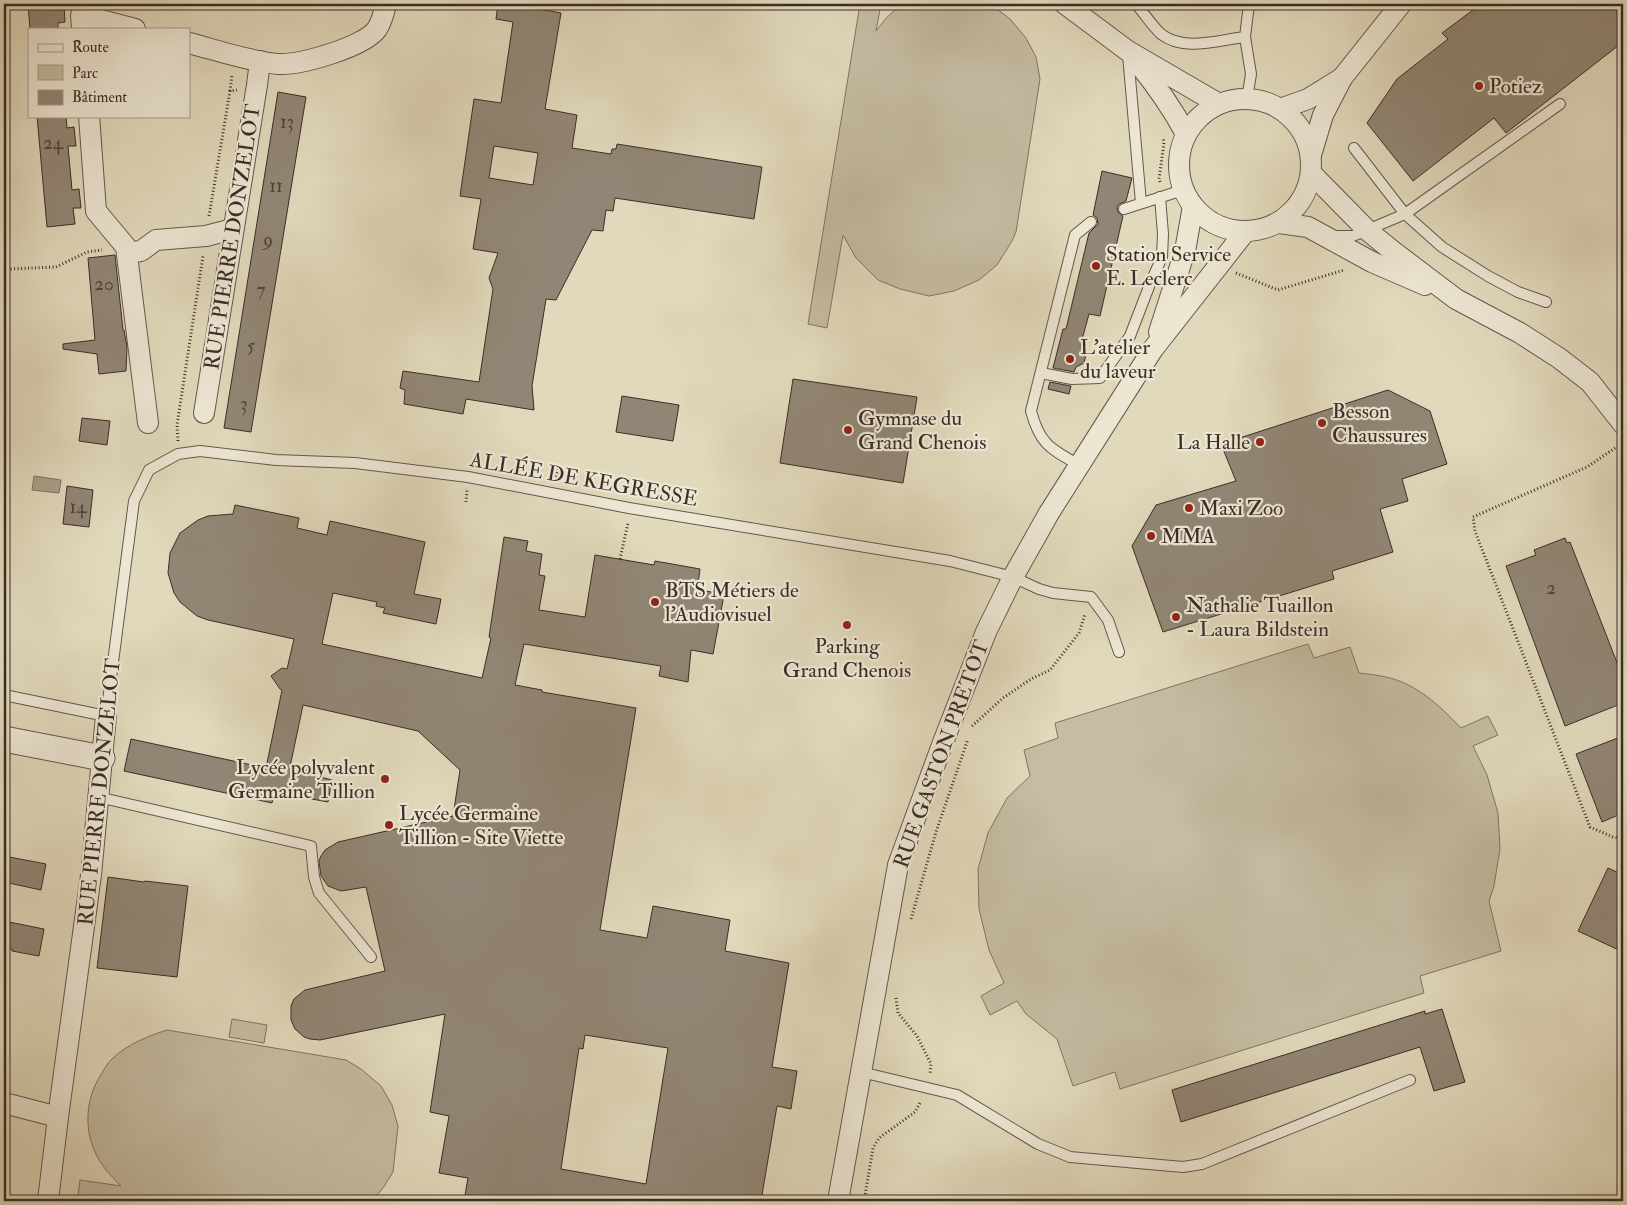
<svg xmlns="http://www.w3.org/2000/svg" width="1627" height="1205" font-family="'IM FELL Double Pica',serif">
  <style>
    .green { fill: #c5bca3; stroke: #807466 }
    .water { fill: #a99f8a; stroke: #7d7163 }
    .building { fill: #918675; stroke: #3b2d28; fill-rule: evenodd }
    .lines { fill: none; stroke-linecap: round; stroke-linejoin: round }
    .service-casing { stroke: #64584d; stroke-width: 12 }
    .minor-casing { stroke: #64584d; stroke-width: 22 }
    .tertiary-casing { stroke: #64584d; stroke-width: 27 }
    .path { stroke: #3b2d28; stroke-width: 3; stroke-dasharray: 1 2.5; stroke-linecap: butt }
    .service { stroke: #ece6d3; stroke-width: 10 }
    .minor { stroke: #ece6d3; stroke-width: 20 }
    .tertiary { stroke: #ece6d3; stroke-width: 25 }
    .poi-dot { fill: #8f2418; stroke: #ece6d3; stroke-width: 2 }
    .labels { text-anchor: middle; stroke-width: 4.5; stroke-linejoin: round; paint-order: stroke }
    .number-label { font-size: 19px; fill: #50433b }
    .poi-label { font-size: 21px; fill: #3b2d28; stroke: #ece6d3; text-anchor: start }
    .street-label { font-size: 21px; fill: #3b2d28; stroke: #ece6d3 }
  </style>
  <rect width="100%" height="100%" fill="#e1d9bc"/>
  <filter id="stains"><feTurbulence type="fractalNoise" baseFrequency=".004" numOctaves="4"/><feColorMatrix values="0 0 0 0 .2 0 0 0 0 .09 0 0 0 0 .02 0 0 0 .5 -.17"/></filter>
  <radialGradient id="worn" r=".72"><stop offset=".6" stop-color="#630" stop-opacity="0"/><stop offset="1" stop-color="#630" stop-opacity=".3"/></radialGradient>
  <g class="green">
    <path d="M860 4H881L876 31C885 19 892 10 906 4L992 5 1010 19 1026 38 1036 57 1040 79 1016 232 1012 241 997 265 979 280 954 291 929 296 900 289 878 280 856 258 843 235 827 328 808 324Z"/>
    <path d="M1308 644 1314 658 1350 647 1359 673C1368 674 1377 675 1386 677 1417 684 1440 706 1461 728L1488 716 1498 735 1473 746 1487 775 1498 813 1500 849 1494 886 1489 901 1501 951 1420 976 1424 993 1120 1089 1115 1072 1073 1086 1057 1039 1026 1014 1017 1001 990 1015 981 996 1004 983 989 950 979 909 978 869 988 833 1007 798 1030 776 1024 750 1058 738 1055 723Z"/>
    <path d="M232 1019 267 1025 264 1043 229 1037Z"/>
    <path d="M167 1030 346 1060 361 1069 381 1086 392 1105 398 1126 393 1172 383 1188 372 1201H112L78 1196 80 1180 121 1186C115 1180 108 1173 103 1166 83 1138 83 1101 102 1073 105 1068 108 1062 113 1058 128 1044 148 1036 167 1030Z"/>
  </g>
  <path class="water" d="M34 476 61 480 59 493 32 490Z"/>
  <g class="building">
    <path d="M28 4H64L65 22 58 23V29H30Z"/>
    <path d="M498 4H540L539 9 561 13 545 109 577 115 572 148 611 154 612 149H616L617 144 762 167 754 219 615 198 613 211 606 210 603 231 592 230 556 300 546 299 532 386 534 410 466 399 463 414 404 404 405 390 400 388 403 371 479 382 493 289 489 278 498 253 473 249 481 199 460 196 474 99 501 103 513 22 496 19ZM494 146 538 153 533 185 489 178Z"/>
    <path d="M1481 4H1623V42L1506 133 1494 118 1413 181 1367 123 1397 79 1448 39 1442 33Z"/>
    <path d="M278 92 306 97 251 432 224 428Z"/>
    <path d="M37 116H66L67 128 74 127 76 146H68L72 190 79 189 81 208H73L75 224 47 227Z"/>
    <path d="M1102 171 1132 178 1126 201 1119 204 1117 207 1118 212 1123 216 1100 316 1089 314 1080 347 1086 354 1084 363 1076 367 1074 372 1053 368 1063 329H1066L1089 233 1098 224 1097 218 1093 215Z"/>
    <path d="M115 255 123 330H124L127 347 126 371 99 374 97 354 63 349V344L95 340 88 258Z"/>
    <path d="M793 379 917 397 903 483 780 463Z"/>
    <path d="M1050 382 1071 386 1069 394 1048 389Z"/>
    <path d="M1388 390 1430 411 1447 464 1402 479 1408 501 1380 509 1393 552 1332 571 1334 579 1163 632 1132 546 1156 505 1236 481 1221 444Z"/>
    <path d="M622 396 679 405 673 441 616 432Z"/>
    <path d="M82 418 110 421 107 445 79 441Z"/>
    <path d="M67 486 93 490 89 527 63 524Z"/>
    <path d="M235 505 299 518 297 528 327 535 330 521 425 542 414 594 441 599 436 624 383 613 385 608 376 606 377 602 333 593 322 644 482 678 491 638 489 637 504 537 528 541 526 551 542 554 539 575 545 576 539 610 585 617 595 555 654 565 655 561 700 569 698 584 703 585 702 590 724 595 713 654 691 650 688 682 659 676 661 666 524 644 515 685 542 690V692L636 708 600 930 647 938 653 906 730 920 725 951 789 963 772 1067 797 1071 791 1109 777 1106 761 1201H464L468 1178 439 1173 449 1116 430 1112 445 1014 320 1040 310 1039 304 1037 295 1029 291 1020V1006L294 999 305 990 385 971 366 887 341 891 328 886 321 876 319 861 321 856 325 850 338 842 453 816 460 770 418 731 303 705 290 767 317 772 316 776 332 780 328 802 275 792 272 803 124 771 131 739 266 768 282 690 280 689 271 676 282 668 287 669 294 639 208 620 197 616 180 602 174 593 168 573 170 553 180 533 198 520 208 516 233 514ZM585 1035 668 1048 646 1184 561 1169 579 1048 583 1049Z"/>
    <path d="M1565 538 1567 543 1570 542 1623 678V703L1565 726 1506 566 1536 555 1534 550Z"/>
    <path d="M1623 736V813L1602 822 1576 754Z"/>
    <path d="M4 856 46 864 41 890 4 882Z"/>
    <path d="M1608 868 1623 875V952L1578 931Z"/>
    <path d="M108 877 144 882 145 881 188 886 177 977 97 968Z"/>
    <path d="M4 921 44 929 39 956 12 951V949L4 947Z"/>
    <path d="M1442 1009 1465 1082 1434 1091 1420 1047 1181 1122 1172 1090 1425 1011V1014Z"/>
  </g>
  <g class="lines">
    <defs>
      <g id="service">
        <path d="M1136 4C1144 13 1152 26 1161 34 1184 52 1218 40 1245 37L1249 4"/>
        <path d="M1245 37 1251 74 1247 99"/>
        <path d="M1128 55 1141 203"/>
        <path d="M1354 148 1405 214 1442 247 1488 276 1518 292 1546 302"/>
        <path d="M1124 209 1183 190"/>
        <path d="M1333 236H1353L1405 214 1560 104"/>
        <path d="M1041 373 1072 379 1100 378 1130 336 1150 284 1162 257 1163 234 1160 197"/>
        <path d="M1079 465C1051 449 1040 445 1031 411L1075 235 1091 222"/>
        <path d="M4 695 106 716 134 501 149 470 178 454 200 451 276 460 355 463 468 477 629 508 950 561 1013 577 1039 589 1053 593 1091 597 1108 620 1119 652"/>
        <path d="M98 797 311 846 314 877 319 893 371 957"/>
        <path d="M861 1072 957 1095 1038 1144 1070 1157 1183 1167 1202 1164 1410 1080"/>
      </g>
      <g id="minor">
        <path d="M1065 4 1128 51 1219 104"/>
        <path d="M82 29 81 15 135 29"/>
        <path d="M189 43C216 50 251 62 278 64 301 65 364 47 377 29 382 21 384 13 386 4"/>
        <path d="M1137 62C1156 85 1172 108 1186 134"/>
        <circle cx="1245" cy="165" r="66"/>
        <path d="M1280 109 1308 99 1342 78"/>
        <path d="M89 116 96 211 126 247 148 423"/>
        <path d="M1311 155 1323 115 1342 78 1401 4"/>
        <path d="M1311 173 1368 231 1394 252 1456 299 1520 333 1559 358 1590 382 1623 424"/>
        <path d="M1279 223 1308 227 1372 262 1425 285"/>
        <path d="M127 253 141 251 156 240 206 236 233 229"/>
        <path d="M1159 332 1185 251 1193 206"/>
        <path d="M204 413 257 85 260 61"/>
        <path d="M4 1103 58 1117"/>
        <path d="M48 1201 58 1117 91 875 106 716"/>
        <path d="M838 1201 898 865 942 745 986 632 1013 577 1049 513 1153 349 1245 232"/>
      </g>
      <path id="tertiary" d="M4 739 102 758"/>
    </defs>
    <use href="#service" class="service-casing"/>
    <use href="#minor" class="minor-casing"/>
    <use href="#tertiary" class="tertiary-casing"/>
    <g class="path">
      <path d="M230 91 232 75"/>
      <path d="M1160 182 1159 179 1164 143 1163 137"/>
      <path d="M209 216 230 91 237 90"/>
      <path d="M4 267 9 269 56 267 87 252 102 250"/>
      <path d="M1236 273 1278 290 1344 270"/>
      <path d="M178 441 177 425 203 256"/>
      <path d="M1621 444 1587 467 1473 517 1475 531 1590 827 1613 837 1623 839"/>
      <path d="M555 480 559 467"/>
      <path d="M466 502 467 490"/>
      <path d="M620 559 628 523"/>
      <path d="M972 726 1003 698 1031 679 1050 670 1079 633 1085 614"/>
      <path d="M911 919 936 832 968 739"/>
      <path d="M896 998 898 1013 917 1036 931 1064 930 1074"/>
      <path d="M864 1201 873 1148 879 1138 915 1112 921 1101"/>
    </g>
    <use href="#service" class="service"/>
    <use href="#minor" class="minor"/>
    <use href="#tertiary" class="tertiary"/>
  </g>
  <g class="poi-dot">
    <circle cx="1479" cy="86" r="5"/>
    <circle cx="1096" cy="266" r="5"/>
    <circle cx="1070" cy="359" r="5"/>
    <circle cx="1322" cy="423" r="5"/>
    <circle cx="848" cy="430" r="5"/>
    <circle cx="1260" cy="442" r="5"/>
    <circle cx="1189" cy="508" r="5"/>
    <circle cx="1151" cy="536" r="5"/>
    <circle cx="655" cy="602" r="5"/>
    <circle cx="1176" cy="617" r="5"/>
    <circle cx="847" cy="625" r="5"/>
    <circle cx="385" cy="779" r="5"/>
    <circle cx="389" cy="825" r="5"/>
  </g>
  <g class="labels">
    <g class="number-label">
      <text x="287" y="128">13</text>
      <text x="53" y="149">24</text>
      <text x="276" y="192">11</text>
      <text x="268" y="246">9</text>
      <text x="104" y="290">20</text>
      <text x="261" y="296">7</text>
      <text x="251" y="352">5</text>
      <text x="244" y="410">3</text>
      <text x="78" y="513">14</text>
      <text x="1551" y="594">2</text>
    </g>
    <g class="poi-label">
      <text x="1489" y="93">Potiez</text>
      <text x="1106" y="261">Station Service<tspan x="1106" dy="24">E. Leclerc</tspan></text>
      <text x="1080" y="354">L'atelier<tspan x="1080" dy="24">du laveur</tspan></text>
      <text x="1332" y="418">Besson<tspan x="1332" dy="24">Chaussures</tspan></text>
      <text x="858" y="425">Gymnase du<tspan x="858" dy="24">Grand Chenois</tspan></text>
      <text x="1250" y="449" text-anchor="end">La Halle</text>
      <text x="1199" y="515">Maxi Zoo</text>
      <text x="1161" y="543">MMA</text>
      <text x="665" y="597">BTS Métiers de<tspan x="665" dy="24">l'Audiovisuel</tspan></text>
      <text x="1186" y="612">Nathalie Tuaillon<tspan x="1186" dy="24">- Laura Bildstein</tspan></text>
      <text x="847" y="653" text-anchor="middle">Parking<tspan x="847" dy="24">Grand Chenois</tspan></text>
      <text x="375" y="774" text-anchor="end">Lycée polyvalent<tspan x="375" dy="24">Germaine Tillion</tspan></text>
      <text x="399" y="820">Lycée Germaine<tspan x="399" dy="24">Tillion - Site Viette</tspan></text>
    </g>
    <g class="street-label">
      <text transform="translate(232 237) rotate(-81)" y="7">RUE PIERRE DONZELOT</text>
      <text transform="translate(584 479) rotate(10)" y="7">ALLÉE DE KEGRESSE</text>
      <text transform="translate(941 754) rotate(-70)" y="7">RUE GASTON PRETOT</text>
      <text transform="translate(99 792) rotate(-84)" y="7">RUE PIERRE DONZELOT</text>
    </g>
  </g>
  <rect width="1627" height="1205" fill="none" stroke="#e1d9bc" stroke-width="20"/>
  <rect x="5" y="5" width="1617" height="1195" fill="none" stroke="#3b2d28" stroke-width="2.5"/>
  <rect x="10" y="10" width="1607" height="1185" fill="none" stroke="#3b2d28"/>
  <rect x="28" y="28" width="162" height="90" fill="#ece6d3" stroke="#a59c8f"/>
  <rect x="38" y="44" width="25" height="8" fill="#ece6d3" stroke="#a59c8f"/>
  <text x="72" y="52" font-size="15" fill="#3b2d28">Route</text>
  <rect x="38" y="65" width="25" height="15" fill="#c5bca3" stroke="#a59c8f"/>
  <text x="72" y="78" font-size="15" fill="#3b2d28">Parc</text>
  <rect x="38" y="90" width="25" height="15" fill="#918675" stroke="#a59c8f"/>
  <text x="72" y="102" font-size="15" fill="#3b2d28">Bâtiment</text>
  <rect width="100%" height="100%" filter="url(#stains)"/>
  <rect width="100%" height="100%" fill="url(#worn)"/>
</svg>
